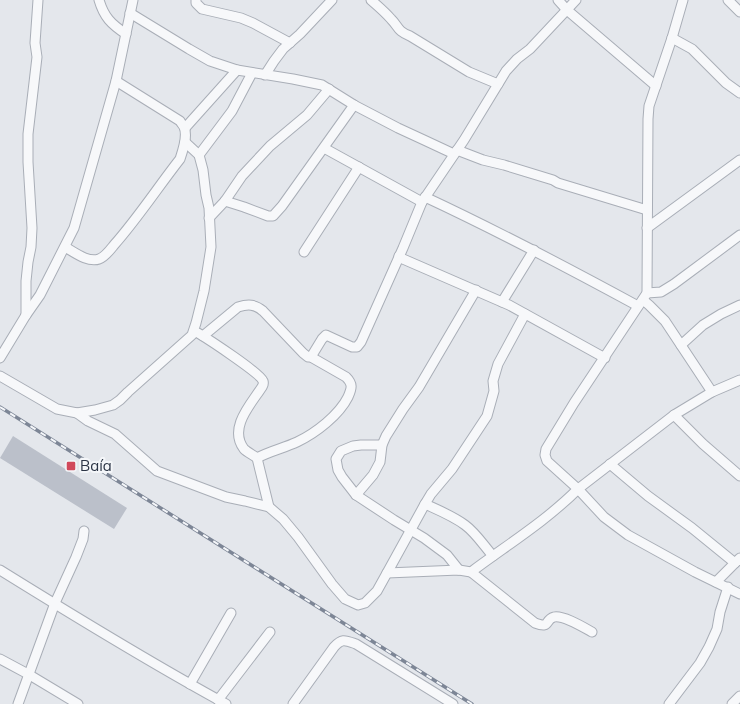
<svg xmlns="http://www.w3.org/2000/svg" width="740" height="704" font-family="Mulish,sans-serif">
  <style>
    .building { fill: #bbc0ca }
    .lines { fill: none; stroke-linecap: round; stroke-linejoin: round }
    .minor-casing { stroke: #a9aeb7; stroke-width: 11 }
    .minor { stroke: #f7f8fa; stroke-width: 9 }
    .rail-casing { stroke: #7d8696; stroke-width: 3.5 }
    .rail { stroke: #f4f6f9; stroke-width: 2; stroke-dasharray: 6; stroke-linecap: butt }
    .poi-dot { fill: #d1495b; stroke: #f4f6f9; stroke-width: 1.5 }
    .labels { text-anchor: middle; stroke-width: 4; stroke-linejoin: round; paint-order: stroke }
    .poi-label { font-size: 15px; fill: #2b3445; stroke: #f4f6f9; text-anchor: start }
  </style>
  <rect width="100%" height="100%" fill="#e4e7ec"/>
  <path class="building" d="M13 436 127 508 114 529 0 458Z"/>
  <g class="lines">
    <defs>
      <g id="minor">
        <path d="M99 0C104 17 111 24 126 34"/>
        <path d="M196 0V3L202 9 241 18 253 23 290 43"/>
        <path d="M371 0C378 6 385 12 391 19 399 27 397 31 410 36L469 72 498 84"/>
        <path d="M558 0 567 10 656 86"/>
        <path d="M683 0 672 38 649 106 648 119 647 293 574 403 546 449 545 455 547 461 578 489 604 517 628 535 695 572 740 594"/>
        <path d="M728 0 740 12"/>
        <path d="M130 13 189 49 210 61 237 70 293 79 322 85 354 105 398 128 424 140 454 154"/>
        <path d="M672 38 692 49 726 83 740 93"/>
        <path d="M265 75 274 61 283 49 300 34 332 0"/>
        <path d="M185 128 237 70"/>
        <path d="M324 148 422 202"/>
        <path d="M457 150 483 160 504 165 553 180 558 183 647 210"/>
        <path d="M199 155 232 111 252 73"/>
        <path d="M425 197C498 231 568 268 638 306"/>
        <path d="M225 201 244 207 268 216H273L282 206 354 105"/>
        <path d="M209 218 225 201 242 176 270 146 307 115 329 89"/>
        <path d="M647 228 740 160"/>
        <path d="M65 247C74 252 88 263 99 259 105 257 110 250 114 245 138 218 158 187 180 159 183 150 188 136 184 127 183 125 181 123 180 121L116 81"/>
        <path d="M304 252 359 167"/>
        <path d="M399 256 403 259 509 305 605 358"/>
        <path d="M647 293 661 292 674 284 740 235"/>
        <path d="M643 300 649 305 665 321 712 392"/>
        <path d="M502 302 534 250"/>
        <path d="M26 315V281L28 262 31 247 32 228 28 162V134L37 57 35 43 38 0"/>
        <path d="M198 333C208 339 260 373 263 381 264 384 263 385 262 387 251 404 228 428 244 449 247 452 253 455 257 458L269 507"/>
        <path d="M203 336 238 307C248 304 255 304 263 311L303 353 308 357H311L346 377C353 384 352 388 348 397 339 415 316 433 297 442 284 448 270 451 257 458"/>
        <path d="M681 345 703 325 721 314 740 305"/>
        <path d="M311 357 322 339 326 335 352 347H357L361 342 403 248 422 202 464 140 506 71 517 59 530 49 576 0"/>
        <path d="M0 358 26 315 40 295 74 228 116 81 133 0"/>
        <path d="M0 376 57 409 77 413 95 410 113 405 120 400 128 392 192 335 196 323 204 291 211 247 209 208 206 195 203 170 199 155 185 142"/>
        <path d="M77 413 88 421 115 434 157 471 226 497 245 501 269 507 283 519 298 537 332 584 345 599 358 605 365 603 377 591 387 573 425 504 431 494 452 469 487 416 494 391 493 381 498 364 525 314"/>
        <path d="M674 415 703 444 740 476"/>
        <path d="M382 445H361L353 446 341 451 336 459 338 470 342 477 356 495 394 520 424 538 447 555 459 570"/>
        <path d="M610 464 648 496 692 528 735 563"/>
        <path d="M356 495 373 475 380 462 382 445 386 436 403 409 419 387 476 290"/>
        <path d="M425 504C438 510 453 516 465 525 476 533 484 546 493 556"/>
        <path d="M0 570C74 616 149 662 226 704"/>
        <path d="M471 572 535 623C551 629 544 620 554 617 563 615 583 627 592 632"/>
        <path d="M387 573 459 570 471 572C507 545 546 521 578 489L674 415 712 392 740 380"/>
        <path d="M716 582 740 558"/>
        <path d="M0 659 28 674 78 704"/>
        <path d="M190 684 231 613"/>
        <path d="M218 700 270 632"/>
        <path d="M18 704 55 603 76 557 83 539 84 531"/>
        <path d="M293 704 334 647C342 638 345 640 356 644L453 704"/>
        <path d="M669 704 700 663 709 647 717 629 720 612 728 587"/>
        <path d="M732 704 740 696"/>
      </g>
    </defs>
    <use href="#minor" class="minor-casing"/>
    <use href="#minor" class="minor"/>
    <defs>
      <path id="rail" d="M0 407 472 704"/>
    </defs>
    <use href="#rail" class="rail-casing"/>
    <use href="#rail" class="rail"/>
  </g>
  <rect class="poi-dot" x="66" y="461" width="10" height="10" rx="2"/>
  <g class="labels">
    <g class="poi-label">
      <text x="80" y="471">Baía</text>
    </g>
  </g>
</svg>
